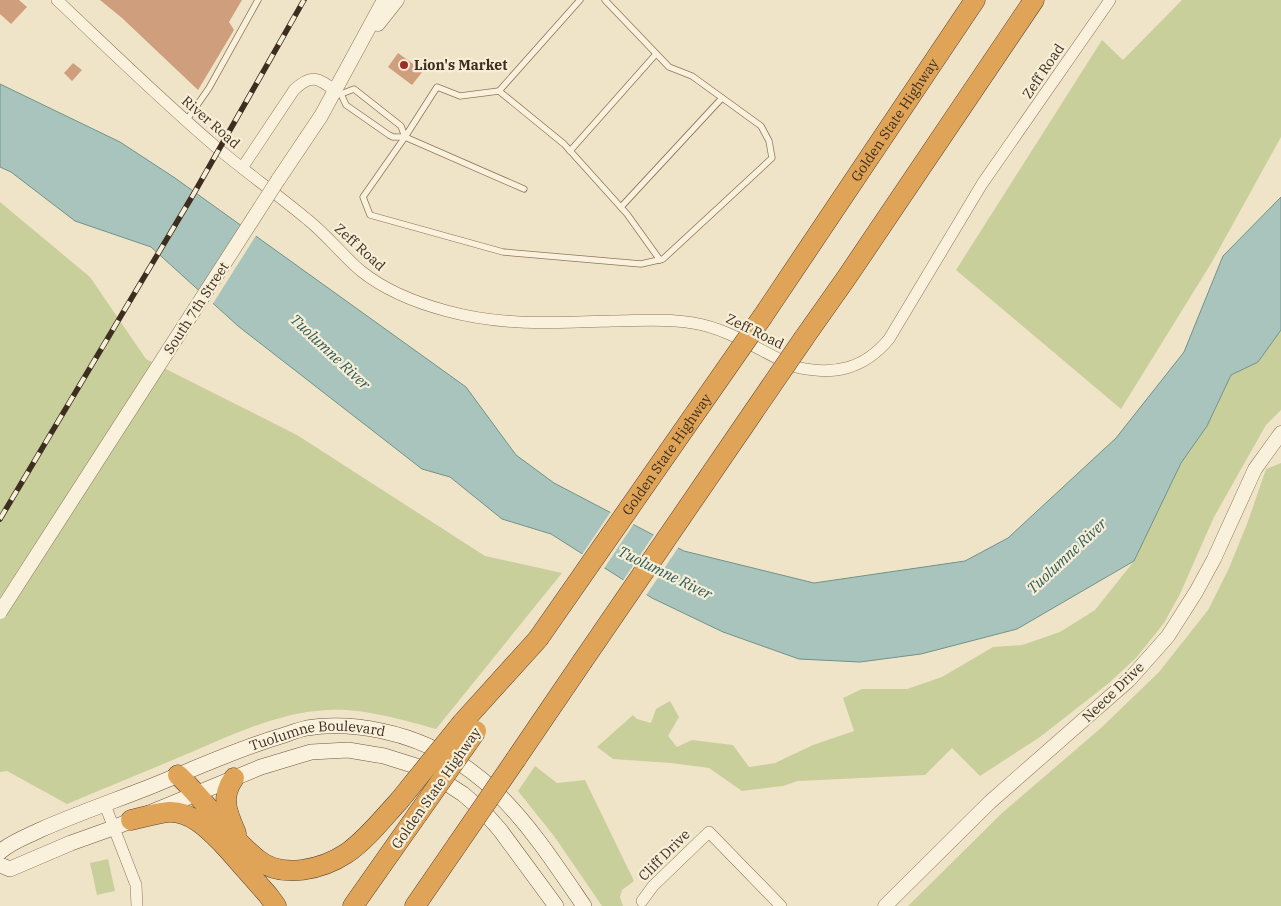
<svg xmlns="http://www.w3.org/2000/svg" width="1281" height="906" font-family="'IBM Plex Serif',serif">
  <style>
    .green { fill: #c9cf9b }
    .water { fill: #a9c4bc; stroke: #6f938a }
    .pier { fill: #f0e4c8 }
    .building { fill: #cf9f7d }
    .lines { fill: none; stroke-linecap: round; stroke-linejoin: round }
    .service-casing { stroke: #8d765c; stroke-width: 7 }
    .minor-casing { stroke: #8d765c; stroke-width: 12 }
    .tertiary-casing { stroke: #8d765c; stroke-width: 15 }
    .secondary-casing { stroke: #6f573f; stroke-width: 16 }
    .motorway-casing { stroke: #5b4430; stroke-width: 21 }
    .service { stroke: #faf1dc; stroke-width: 5.5 }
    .minor { stroke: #faf1dc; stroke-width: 11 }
    .tertiary { stroke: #faf1dc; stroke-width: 14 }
    .secondary { stroke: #faf1dc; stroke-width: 15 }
    .motorway { stroke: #e0a458; stroke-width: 20 }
    .rail-casing { stroke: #3d2e20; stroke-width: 5.5 }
    .rail { stroke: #f7eed8; stroke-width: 4; stroke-dasharray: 11; stroke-linecap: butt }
    .tertiary-bridge-casing { stroke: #8d765c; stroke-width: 15; stroke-linecap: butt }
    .motorway-bridge-casing { stroke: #5b4430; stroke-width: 21; stroke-linecap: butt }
    .tertiary-bridge { stroke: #faf1dc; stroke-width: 14 }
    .motorway-bridge { stroke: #e0a458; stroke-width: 20 }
    .poi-dot { fill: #9e2a2b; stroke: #f7eed8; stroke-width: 2 }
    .labels { text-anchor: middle; stroke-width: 4.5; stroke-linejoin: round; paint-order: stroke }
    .poi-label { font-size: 14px; font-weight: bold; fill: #3d2e20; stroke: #f7eed8; text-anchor: start }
    .street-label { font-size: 14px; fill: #3d2e20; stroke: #f7eed8 }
    .water-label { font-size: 15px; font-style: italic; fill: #2f5d5a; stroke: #f7eed8 }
  </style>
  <rect width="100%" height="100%" fill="#f0e4c8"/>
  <g class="green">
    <path d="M1182 0H1281V137L1212 262 1121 409 956 270 1102 40 1123 60Z"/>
    <path d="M0 202 90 277 146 359 297 435 485 556 562 573 436 729C403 720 363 708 328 710 281 712 236 733 194 751 152 769 109 786 67 804L7 771 0 772Z"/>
    <path d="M1281 330V410L1266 425 1214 517 1180 594 1164 623 1136 658 1109 683 1040 737 980 776 952 748 925 775 798 781 783 786 742 791 709 768 671 763 613 759 597 747 633 715 637 719 651 723 656 709 670 701 679 717 668 736 677 747 692 740 733 745 749 767 775 763 813 745 854 731 843 698 862 689H907L942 677 993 647 1022 645 1060 632 1095 610 1134 561 1181 463 1207 426 1231 375 1258 362Z"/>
    <path d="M1281 463V906H908L1001 814 1102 727 1159 672 1208 610 1229 568 1247 524 1266 469Z"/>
    <path d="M535 766 557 783 585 780 634 881 622 890 620 897 623 906H602L554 836 518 791Z"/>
    <path d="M108 859 115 891 97 895 90 863Z"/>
  </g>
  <path class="water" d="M0 84 120 142 175 178 466 387 516 455 554 483 684 551 814 583 965 561 1008 538 1116 438 1184 352 1223 256 1281 197V330L1258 362 1231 375 1207 426 1181 463 1134 561 1017 629 921 654 860 662 799 659 723 632 652 598 551 534 502 519 450 477 422 469 238 326 151 247 75 221 11 172 0 167Z"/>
  <g class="pier">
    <path d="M243 223 257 234 212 305 198 293Z"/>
    <path d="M612 510 635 522 603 570 581 556Z"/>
    <path d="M655 533 680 545 645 597 622 582Z"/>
  </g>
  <g class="building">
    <path d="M0 0H19L27 7 11 24 0 14Z"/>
    <path d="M100 0H242L229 22 234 30 198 90 122 18Z"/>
    <path d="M398 53 423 71 412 85 388 67Z"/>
    <path d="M73 63 82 70 72 81 64 73Z"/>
  </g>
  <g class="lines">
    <defs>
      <g id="service">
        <path d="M580 0 499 91 460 96 437 87 405 137 363 197 370 215 503 252 641 264 663 259 772 158 769 141 761 126 692 76 669 67 605 0"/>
        <path d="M335 91 341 94 346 105 389 135 393 137H405L524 189"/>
        <path d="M499 91 564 144 627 214 660 260"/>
        <path d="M341 94 354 89 401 126 405 137"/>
        <path d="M186 121 209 88 258 0"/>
        <path d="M570 151 656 54"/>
        <path d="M621 207 722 98"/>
      </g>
      <g id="minor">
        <path d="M57 0C109 49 161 100 216 147 246 172 278 195 308 220 327 235 342 255 361 271 386 291 417 303 447 311 501 326 555 323 611 321 638 321 666 318 693 323 731 329 762 353 796 367 834 376 864 369 889 339L982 184 1110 0"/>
        <path d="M242 168 294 90C311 73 319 78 335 91"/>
        <path d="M105 805 136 885 137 906"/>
        <path d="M642 901 653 886 709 832 781 906"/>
      </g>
      <g id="tertiary">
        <path d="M378 24 397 0"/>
        <path d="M278 180 321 116 384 0"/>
        <path d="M885 906 990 802 1129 680 1168 636 1196 592 1214 559 1255 469 1281 433"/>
      </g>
      <g id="secondary">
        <path id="s1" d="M0 852C11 842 26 837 40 830 76 814 114 801 152 786 194 769 235 750 278 737 288 734 297 730 307 728 332 724 358 726 382 731 483 752 530 827 584 906"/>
        <path d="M0 865 10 869 71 843 113 828 261 767 311 752 348 750 384 756 419 767 432 774 463 794 485 813 500 830 556 906"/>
      </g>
      <g id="motorway">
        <path id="s2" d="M763 316 975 0"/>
        <path d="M804 338 847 277 1034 0"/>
        <path d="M462 723 538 639"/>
        <path d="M516 759 582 662"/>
        <path d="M178 775C206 801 227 835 257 859 282 880 323 869 347 853 367 839 383 818 399 801"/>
        <path d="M234 778C220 797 227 813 236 833"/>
        <path d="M131 820C144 817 157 813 169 812 192 811 210 831 225 846"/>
        <path d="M224 845 268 895 276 906"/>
        <path d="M353 906 417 815"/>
        <path d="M415 906 457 845"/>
      </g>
    </defs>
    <use href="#service" class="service-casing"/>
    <use href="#minor" class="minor-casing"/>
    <use href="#tertiary" class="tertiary-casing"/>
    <use href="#secondary" class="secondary-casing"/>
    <use href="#motorway" class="motorway-casing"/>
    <use href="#service" class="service"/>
    <use href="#minor" class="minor"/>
    <use href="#tertiary" class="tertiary"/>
    <use href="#secondary" class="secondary"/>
    <use href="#motorway" class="motorway"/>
    <defs>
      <path id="rail" d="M0 519 193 195 304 0"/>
    </defs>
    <use href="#rail" class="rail-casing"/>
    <use href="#rail" class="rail"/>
    <defs>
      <path id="tertiary-bridge" d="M0 612 278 180"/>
      <g id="motorway-bridge">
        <path id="s3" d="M538 639 763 316"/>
        <path d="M582 662 804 338"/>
        <path d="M399 801 462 723"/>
        <path d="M417 815 476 731"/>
        <path d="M457 845 516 759"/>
      </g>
    </defs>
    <use href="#tertiary-bridge" class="tertiary-bridge-casing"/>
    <use href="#motorway-bridge" class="motorway-bridge-casing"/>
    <use href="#tertiary-bridge" class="tertiary-bridge"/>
    <use href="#motorway-bridge" class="motorway-bridge"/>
  </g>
  <circle class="poi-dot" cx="404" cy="65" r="5"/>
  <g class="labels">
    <g class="poi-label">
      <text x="414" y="70">Lion's Market</text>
    </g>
    <g class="street-label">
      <text transform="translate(1043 71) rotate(-56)" y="5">Zeff Road</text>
      <text dy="5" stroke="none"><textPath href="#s2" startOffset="236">Golden State Highway</textPath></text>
      <text transform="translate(211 122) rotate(41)" y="5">River Road</text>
      <text transform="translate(360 247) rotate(42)" y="5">Zeff Road</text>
      <text transform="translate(196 308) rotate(-57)" y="5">South 7th Street</text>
      <text transform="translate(755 331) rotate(26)" y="5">Zeff Road</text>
      <text dy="5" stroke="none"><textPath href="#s3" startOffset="225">Golden State Highway</textPath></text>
      <text transform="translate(1113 692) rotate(-44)" y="5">Neece Drive</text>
      <text dy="5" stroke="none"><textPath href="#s1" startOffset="341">Tuolumne Boulevard</textPath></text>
      <text transform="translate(436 788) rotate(-55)" y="5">Golden State Highway</text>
      <text transform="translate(664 855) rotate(-45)" y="5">Cliff Drive</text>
    </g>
    <g class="water-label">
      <text transform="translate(330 352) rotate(43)" y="5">Tuolumne River</text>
      <text transform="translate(1067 556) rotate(-43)" y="5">Tuolumne River</text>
      <text transform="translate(665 573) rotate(26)" y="5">Tuolumne River</text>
    </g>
  </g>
</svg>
